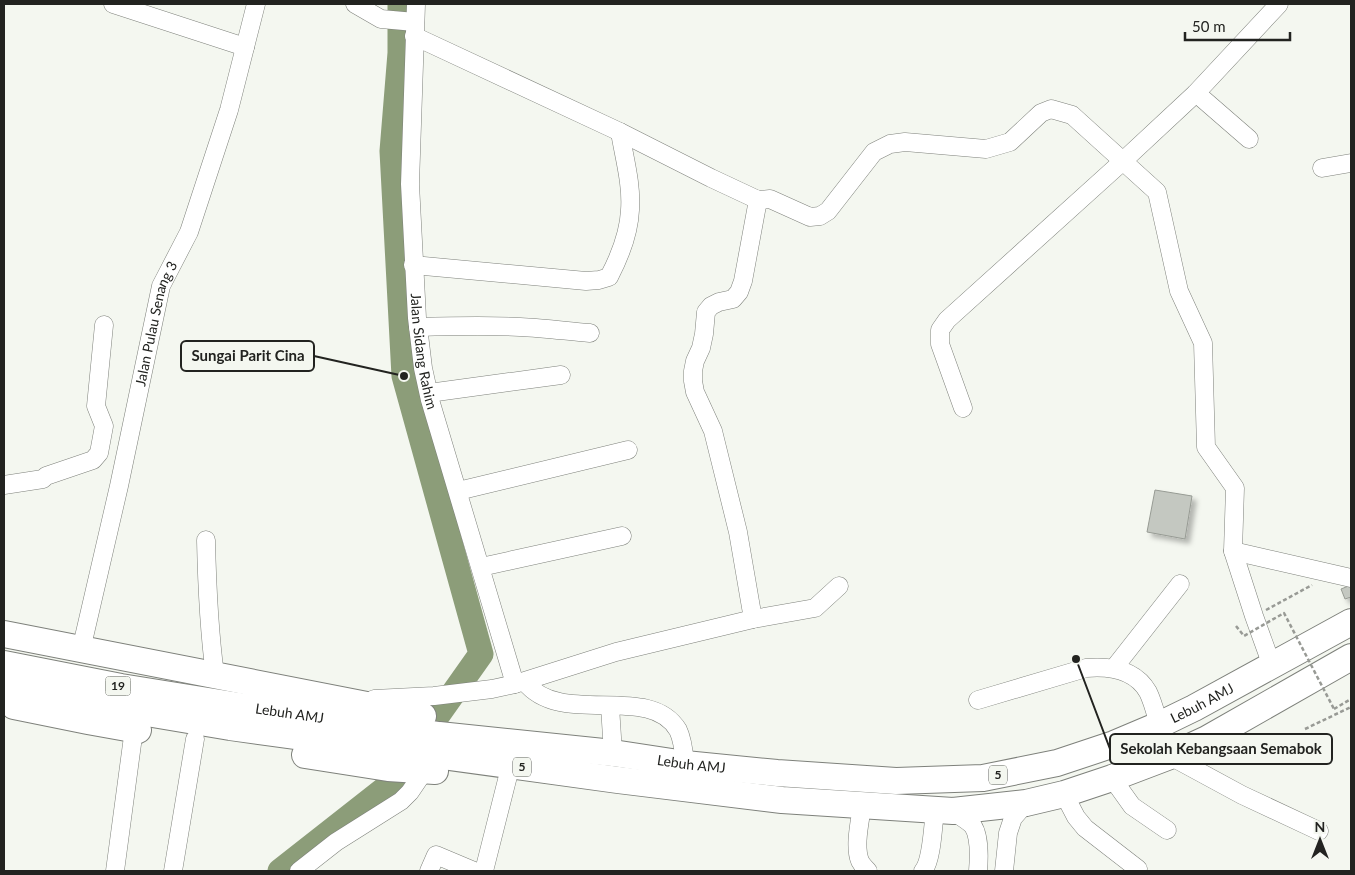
<svg xmlns="http://www.w3.org/2000/svg" width="1355" height="875" font-family="Lato,sans-serif">
  <style>
    .lines { fill: none; stroke-linecap: round; stroke-linejoin: round }
    .river { stroke: #8c9d79; stroke-width: 25 }
    .building { fill: #c4c8c1; stroke: #979b94; filter: url(#shadow) }
    .minor-casing { stroke: #7e817b; stroke-width: 19 }
    .highway-casing { stroke: #7e817b; stroke-width: 28 }
    .path { stroke: #989a95; stroke-width: 2.5; stroke-dasharray: 4 2.5; stroke-linecap: butt }
    .minor { stroke: #fff; stroke-width: 18 }
    .highway { stroke: #fff; stroke-width: 26 }
    .path-bridge { stroke: #989a95; stroke-width: 2.5; stroke-dasharray: 4 2.5; stroke-linecap: butt }
    .labels { text-anchor: middle; stroke-width: 5; stroke-linejoin: round; paint-order: stroke }
    .shield { fill: #f4f7f0; stroke: #61635e; stroke-width: 1 }
    .shield-label { font-size: 12px; font-weight: bold; fill: #222320 }
    .street-label { font-size: 14px; fill: #222320; stroke: #f4f7f0 }
    .leader { fill: none; stroke: #222320; stroke-width: 2 }
    .callout-dot { fill: #222320; stroke: #f4f7f0; stroke-width: 2 }
    .callout { fill: #f4f7f0; stroke: #222320; stroke-width: 2 }
    .callout-label { font-size: 15px; text-anchor: middle; font-weight: bold; fill: #222320 }
  </style>
  <defs>
    <filter id="shadow"><feDropShadow dx="4.5" dy="4.5" stdDeviation="2.5" flood-color="#0004"/></filter>
  </defs>
  <rect width="100%" height="100%" fill="#f4f7f0"/>
  <g class="lines">
    <path class="river" d="M280 871 387 787 481 654 404 376 392 151 400 53V4"/>
  </g>
  <g class="building">
    <path d="M1155 490 1192 496 1185 539 1147 532Z"/>
    <path d="M1351 585V597L1345 599 1341 589Z"/>
  </g>
  <g class="lines">
    <defs>
      <g id="minor">
        <path d="M113 4 245 47"/>
        <path d="M355 4 381 19 415 22"/>
        <path id="s1" d="M416 4 410 184 417 318 423 368 430 400 515 684"/>
        <path d="M414 36 620 132 711 178 758 200 770 199 810 217 820 216 828 211 874 152 890 144 905 142 986 149 1010 142 1041 113 1051 109 1072 115 1157 192 1179 291 1203 343 1206 447 1235 488 1233 551 1254 616 1272 666"/>
        <path d="M1196 93 1249 139"/>
        <path d="M1322 168 1351 163"/>
        <path d="M413 265 586 281 599 280 609 277C620 256 629 233 630 210 632 184 624 157 620 132"/>
        <path d="M418 327C452 326 486 325 520 327 543 328 566 331 590 333"/>
        <path d="M429 393 561 375"/>
        <path d="M963 408 940 344V330L947 320 1123 161 1196 93 1279 4"/>
        <path d="M4 485 43 479 46 476 93 460 99 453 104 426 96 406 104 325"/>
        <path d="M458 491 628 450"/>
        <path d="M206 540C207 586 209 630 215 675"/>
        <path d="M1233 551 1351 578"/>
        <path d="M481 567 622 536"/>
        <path d="M753 619 738 532 713 431 695 392 693 381V371L695 361 701 348 704 334 706 312 711 306 719 302 733 299 739 292 743 281 758 200"/>
        <path id="s2" d="M81 650 119 486 161 286 189 232 229 110 256 4"/>
        <path d="M1114 668 1180 584"/>
        <path d="M525 682C561 728 649 682 678 730 683 740 684 753 685 764"/>
        <path d="M374 699 434 696 492 689 515 684 616 652 753 619 815 608 839 586"/>
        <path d="M978 700 1086 668C1109 666 1135 669 1148 692 1153 702 1156 715 1159 725"/>
        <path d="M610 706 613 753"/>
        <path d="M1170 756 1242 795 1319 831"/>
        <path d="M1112 778 1132 806 1167 830"/>
        <path d="M1064 794 1076 817 1085 828 1138 869"/>
        <path d="M862 806C860 822 854 846 860 861 862 865 865 868 868 871"/>
        <path d="M953 811C958 815 970 822 973 826 980 837 979 859 978 871"/>
        <path d="M115 871 134 729"/>
        <path d="M173 871 195 739"/>
        <path d="M299 871 336 842 401 801 410 792 425 770"/>
        <path d="M429 871 436 855 474 871"/>
        <path d="M484 871 508 776"/>
        <path d="M923 871C932 861 933 825 935 810"/>
        <path d="M1004 871 1008 833 1013 818 1026 803"/>
      </g>
      <g id="highway">
        <path d="M4 634 423 716"/>
        <path id="s3" d="M4 664 121 687 233 705 439 735 613 753 685 764 777 773 896 781 983 778 1057 763 1114 744 1159 725 1194 708 1351 622"/>
        <path d="M4 685 117 708 230 727 618 780 782 800 953 811 1026 803 1064 794 1112 778 1170 756 1207 739 1351 657"/>
        <path d="M14 706 88 721 138 730"/>
        <path d="M305 755 388 768 435 771"/>
      </g>
    </defs>
    <use href="#minor" class="minor-casing"/>
    <use href="#highway" class="highway-casing"/>
    <g class="path">
      <path d="M1266 610 1312 585"/>
      <path d="M1334 709 1351 699"/>
      <path d="M1305 729 1351 707"/>
    </g>
    <use href="#minor" class="minor"/>
    <use href="#highway" class="highway"/>
    <path class="path-bridge" d="M1236 626 1244 636 1284 613 1334 709"/>
  </g>
  <g class="labels">
    <g class="shield">
      <rect x="105.5" y="676.5" width="25" height="19" rx="4"/>
      <rect x="513" y="757.5" width="18" height="19" rx="4"/>
      <rect x="989" y="765.5" width="18" height="19" rx="4"/>
    </g>
    <g class="shield-label">
      <text x="118" y="690">19</text>
      <text x="522" y="771">5</text>
      <text x="998" y="779">5</text>
    </g>
    <g class="street-label">
      <text dy="5" stroke="none"><textPath href="#s2" startOffset="335">Jalan Pulau Senang 3</textPath></text>
      <text dy="5" stroke="none"><textPath href="#s1" startOffset="348">Jalan Sidang Rahim</textPath></text>
      <text dy="5" stroke="none"><textPath href="#s3" startOffset="1220">Lebuh AMJ</textPath></text>
      <text dy="5" stroke="none"><textPath href="#s3" startOffset="290">Lebuh AMJ</textPath></text>
      <text dy="5" stroke="none"><textPath href="#s3" startOffset="695">Lebuh AMJ</textPath></text>
    </g>
  </g>
  <path class="leader" d="M404 376L314 356M1076 659L1110 749"/>
  <g class="callout-dot">
    <circle cx="404" cy="376" r="5"/>
    <circle cx="1076" cy="659" r="5"/>
  </g>
  <g class="callout">
    <rect x="181" y="341" width="133" height="30" rx="5"/>
    <rect x="1110" y="734" width="222" height="30" rx="5"/>
  </g>
  <g class="callout-label">
    <text x="248" y="361">Sungai Parit Cina</text>
    <text x="1221" y="754">Sekolah Kebangsaan Semabok</text>
  </g>
  <rect width="1355" height="875" fill="none" stroke="#222320" stroke-width="10"/>
  <g transform="translate(1320 840)" stroke="#f4f7f0" stroke-width="4" paint-order="stroke">
  <path d="M0-4L9 19L0 12L-9 19Z" fill="#222320"/>
  <text y="-8" font-size="14" font-weight="bold" text-anchor="middle" fill="#222320">N</text>
  </g>
  <path d="M1185 32v8h105v-8" fill="none" stroke="#222320" stroke-width="2.5"/>
  <text x="1192" y="32" font-size="15" fill="#222320" stroke="#f4f7f0" stroke-width="4" paint-order="stroke">50 m</text>
</svg>
